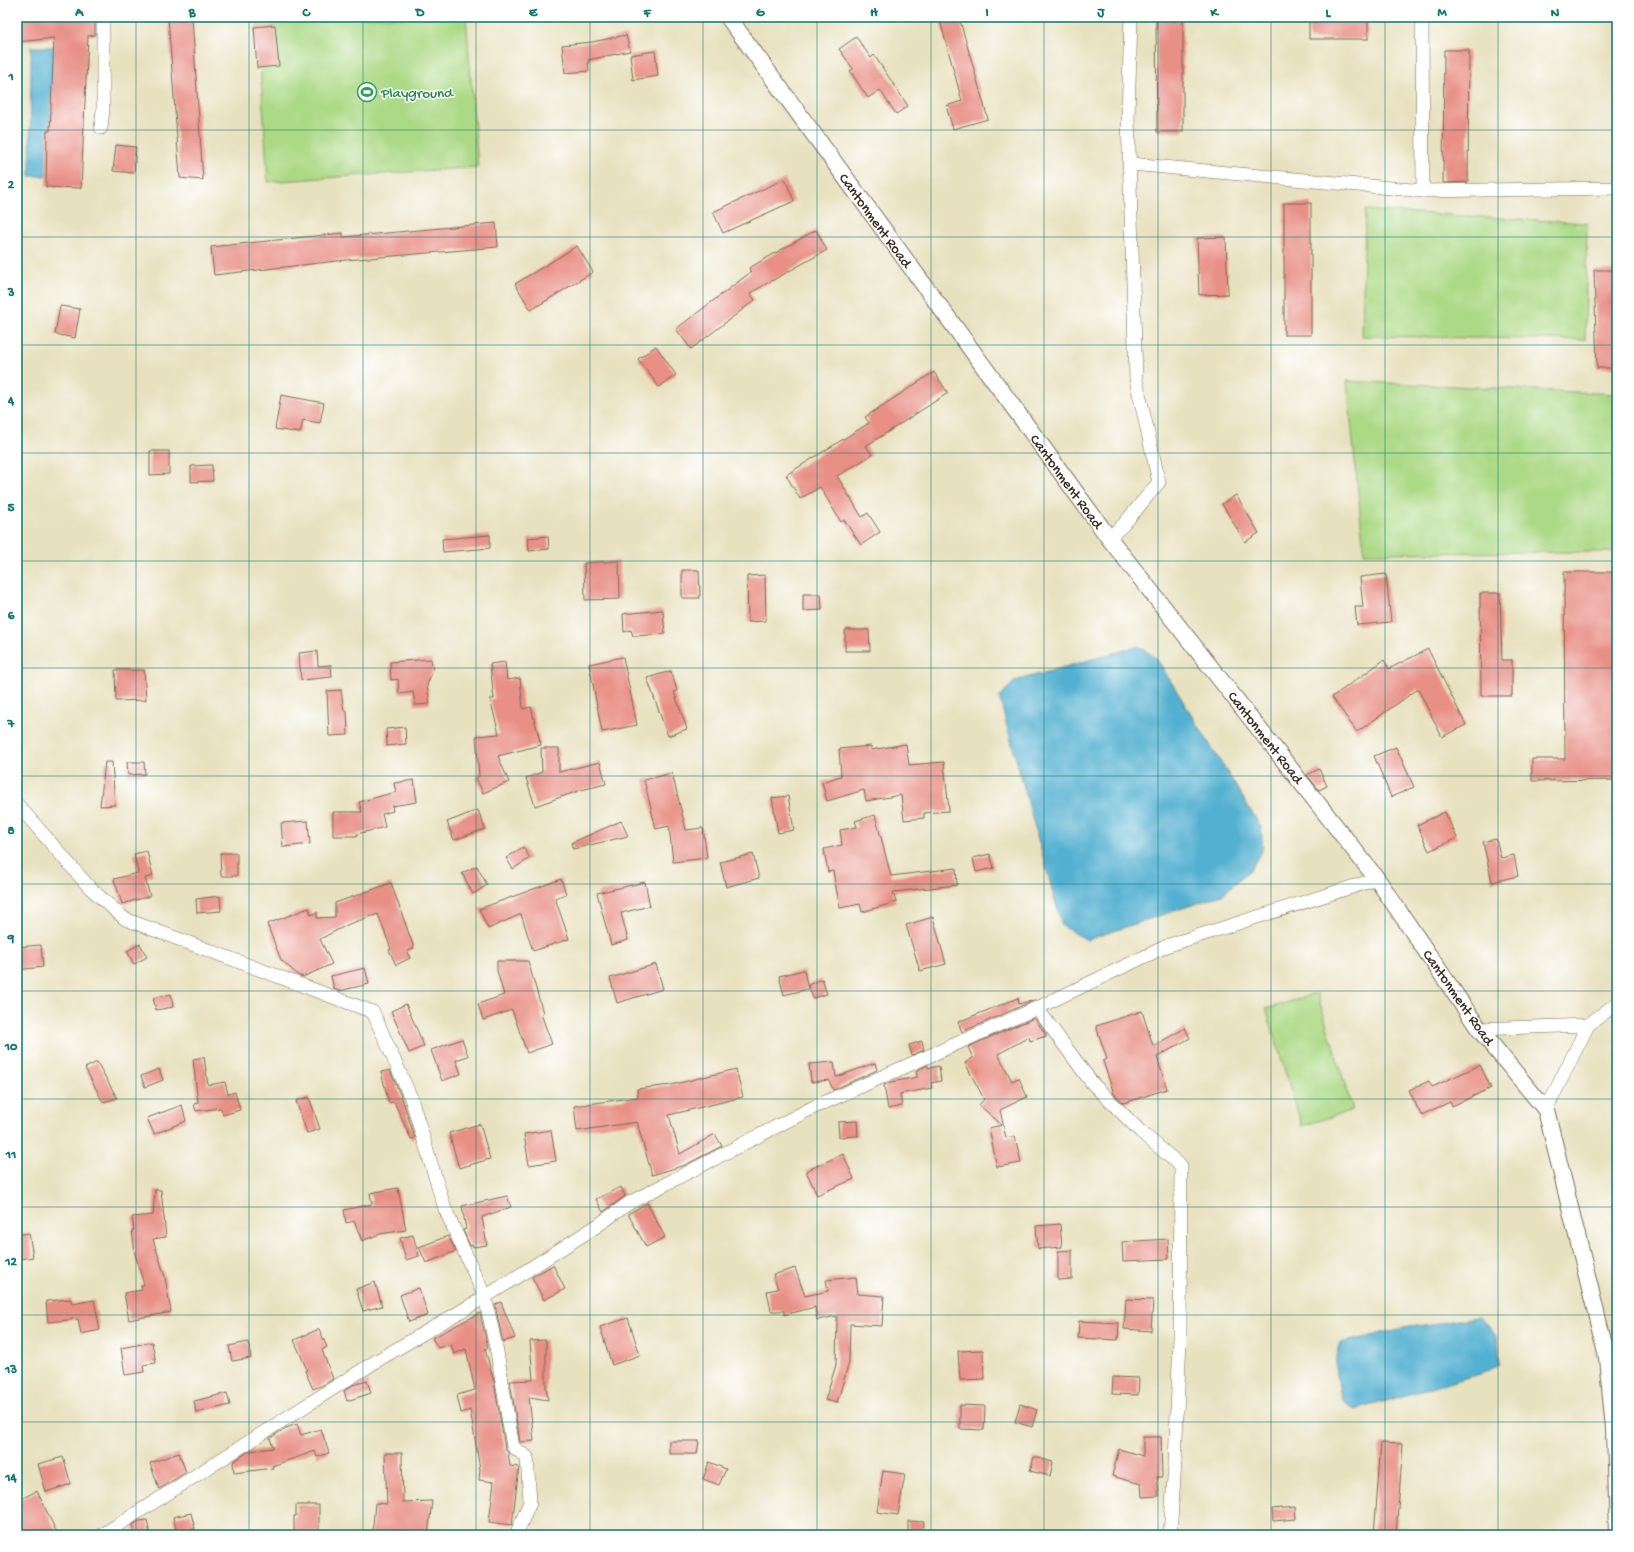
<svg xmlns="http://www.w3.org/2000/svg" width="1634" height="1552" font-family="'Gochi Hand',sans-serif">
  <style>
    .green { fill: #acd985; stroke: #748252 }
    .water { fill: #52b0d0; stroke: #466d77 }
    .building { fill: #e89086 }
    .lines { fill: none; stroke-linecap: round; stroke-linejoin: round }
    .minor-casing { stroke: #786a56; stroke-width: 14 }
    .tertiary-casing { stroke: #786a56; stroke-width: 18 }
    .minor { stroke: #fff; stroke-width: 13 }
    .tertiary { stroke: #fff; stroke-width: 16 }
    .grid { fill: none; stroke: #0f766e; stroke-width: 1; stroke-opacity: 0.55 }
    .labels { text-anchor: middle; stroke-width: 3; stroke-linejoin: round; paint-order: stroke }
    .leisure-label { font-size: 15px; fill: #27864d; stroke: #fff; text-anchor: start }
    .street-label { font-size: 15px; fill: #3b2a1e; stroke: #fff }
    .neatline { fill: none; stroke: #0f766e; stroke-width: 1.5 }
    .grid-label { font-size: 13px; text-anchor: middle; font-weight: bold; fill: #0f766e }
  </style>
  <rect width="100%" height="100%" fill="#fff"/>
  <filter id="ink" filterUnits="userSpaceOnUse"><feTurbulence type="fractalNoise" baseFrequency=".025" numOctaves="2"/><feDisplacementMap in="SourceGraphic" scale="8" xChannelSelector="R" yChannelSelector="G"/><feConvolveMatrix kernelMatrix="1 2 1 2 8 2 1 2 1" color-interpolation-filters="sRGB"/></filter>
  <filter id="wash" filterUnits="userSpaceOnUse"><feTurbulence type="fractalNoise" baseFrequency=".012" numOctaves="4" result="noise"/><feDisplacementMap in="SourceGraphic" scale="16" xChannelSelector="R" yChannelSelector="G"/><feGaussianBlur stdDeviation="0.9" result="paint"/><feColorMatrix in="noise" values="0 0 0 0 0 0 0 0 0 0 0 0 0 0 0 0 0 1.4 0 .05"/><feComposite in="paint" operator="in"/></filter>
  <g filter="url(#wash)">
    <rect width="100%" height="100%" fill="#e8e1bf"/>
    <g class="green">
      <path d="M257 17H466L478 167 268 182Z"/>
      <path d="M1365 210 1587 223 1585 340 1362 336Z"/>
      <path d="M1347 381 1617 394V552L1364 553Z"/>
      <path d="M1317 993 1353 1110 1302 1126 1266 1009Z"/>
    </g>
    <g class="water">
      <path d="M31 47H75L74 176H30Z"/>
      <path d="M1139 646 1157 659 1261 827 1263 848 1251 869 1222 895 1087 940 1062 926 999 697 1015 681Z"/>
      <path d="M1479 1317 1498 1338 1500 1362 1487 1372 1355 1410 1341 1399 1335 1362 1341 1343 1403 1328Z"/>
    </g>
    <g id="blocks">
      <g class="building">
        <path d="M17 17H95V35L88 36 81 188 46 187 47 131H50L54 38 17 42Z"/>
        <path d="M168 17H192L203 180 180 178Z"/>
        <path d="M939 17H959L988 119 953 129 946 106 962 101Z"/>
        <path d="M1156 17H1183V132H1157Z"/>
        <rect x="1309" y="17" width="59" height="22"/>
        <path d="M275 25 279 66 257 68 254 27Z"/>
        <path d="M626 35 630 51 588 60 589 71 565 73 562 45 592 42Z"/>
        <path d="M856 37 871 58 874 55 908 106 896 114 880 90 868 98 850 71 853 69 839 49Z"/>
        <path d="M1444 50H1469L1468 182 1443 183Z"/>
        <path d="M655 51 658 76 633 80 630 55Z"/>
        <path d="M116 145 136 147 134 173 113 171Z"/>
        <path d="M785 179 794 201 723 233 713 212Z"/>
        <rect x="1284" y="203" width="27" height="132"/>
        <path d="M496 223 498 247 346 260 214 275 211 247 343 233V237Z"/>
        <path d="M816 230 827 250 750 293 755 300 691 349 676 329 751 272 749 268Z"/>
        <path d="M1226 237 1228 294 1199 295 1197 238Z"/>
        <path d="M577 246 593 272 531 310 515 284Z"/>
        <path d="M1594 270H1617V368H1597Z"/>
        <path d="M60 306 80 309 75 338 55 334Z"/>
        <path d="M656 346 676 375 659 387 638 359Z"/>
        <path d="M934 372 948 393 866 446 872 455 837 476 862 517 868 513 880 532 861 545 844 520 841 522 820 487 800 499 786 475 869 423 865 417Z"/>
        <path d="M281 395 324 403 320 423 303 420 300 433 275 429Z"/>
        <path d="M150 451H169V474L150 475Z"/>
        <path d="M212 465 213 481 191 482V466Z"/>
        <path d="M1236 495 1259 533 1245 542 1222 504Z"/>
        <path d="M490 535V548L443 552 442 539Z"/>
        <path d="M548 536 549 549 529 551 528 538Z"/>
        <path d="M619 561 620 599 585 600 584 563Z"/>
        <path d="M682 570H699L700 598H682Z"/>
        <path d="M1564 572H1617V780L1532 781V759H1565Z"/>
        <path d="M1386 574 1391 622 1357 625 1355 607H1363L1360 577Z"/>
        <path d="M765 575 766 621 748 622 747 576Z"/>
        <path d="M1480 593H1500L1502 660H1512V696H1481Z"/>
        <path d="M803 594H821L822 610 803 611Z"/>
        <path d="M663 610 665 634 633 636 631 630 624 632 623 614Z"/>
        <path d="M845 630H869L870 651H845Z"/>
        <path d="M1428 649 1466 725 1442 737 1418 689 1357 732 1332 697 1384 660 1389 669Z"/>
        <path d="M317 651 318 666 331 665 332 677 301 680 299 653Z"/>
        <path d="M623 657 637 725 602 732 589 664Z"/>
        <path d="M431 659 432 666 434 667 427 685 430 704 415 705 413 692 399 694 398 679 391 680 390 662Z"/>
        <path d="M505 662 507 680 520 678 523 709 531 707 541 745 498 756 509 782 483 793 476 778 479 776 476 736 499 734 490 699H494L490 664Z"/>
        <path d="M115 670H144L146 700 116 701Z"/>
        <path d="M671 671 677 691 674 692 687 729 668 736 647 678Z"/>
        <path d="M341 690 344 711H347L348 735 329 736 327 691Z"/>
        <path d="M405 727 406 744 387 746 386 729Z"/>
        <path d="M906 744 909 765 944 762 949 811 924 813V818L904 820 901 795 866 801 864 790 827 801 822 782 841 776 839 749 871 746V750Z"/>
        <path d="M1396 747 1414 787 1391 797 1374 756Z"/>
        <path d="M541 748H559V772L600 762 606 784 581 790 535 806 526 778 542 772Z"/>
        <path d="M105 762H112L115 805 100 806Z"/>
        <path d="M127 762H144L145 774 128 775Z"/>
        <path d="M1319 769 1327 786 1319 790 1307 775Z"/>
        <path d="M672 773 686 830 703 828 707 858 673 862 669 826 656 829 644 780Z"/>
        <path d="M414 780 417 802 392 806 393 811 382 814 385 827 357 834V836H333V812H362L359 802 396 792 394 783Z"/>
        <path d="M788 796 794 830 778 833 772 798Z"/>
        <path d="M478 810 485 829 454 840 447 822Z"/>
        <path d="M1445 812 1457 838 1429 851 1417 825Z"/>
        <path d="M875 815 891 876 956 868 957 885 893 892 896 902 862 912 860 904 840 908 833 871 828 872 824 849 842 845 840 830 857 827 855 821Z"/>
        <path d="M308 821 310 844 283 847 281 823Z"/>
        <path d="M621 821 628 836 573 849 571 843Z"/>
        <path d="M1496 839 1501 858 1514 855 1518 876 1492 882 1483 842Z"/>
        <path d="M523 847 530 858 513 869 506 858Z"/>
        <path d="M147 851 153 876 145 878 150 896 122 904 114 879 138 873 134 854Z"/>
        <path d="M220 853H237V876H221Z"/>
        <path d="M753 854 759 878 726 887 720 862Z"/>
        <path d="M990 854 994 868 976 872 973 858Z"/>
        <path d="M477 866 487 885 473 894 462 873Z"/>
        <path d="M561 879 566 894 555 898 569 939 533 951 521 914 488 929 479 909Z"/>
        <path d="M645 882 650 906 621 913 628 940 611 945 597 893Z"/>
        <path d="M391 883 414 948 407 952 410 958 396 965 389 950 391 949 378 914 349 924 320 939 332 964 303 977 298 975 281 960 267 924 309 908 311 915 317 912V918L335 917V903Z"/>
        <path d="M220 896 221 911 197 913 196 899Z"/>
        <path d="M933 917 946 964 920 971 906 925Z"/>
        <path d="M140 944 147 957 134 964 127 951Z"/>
        <path d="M41 945 43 967 17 970V947Z"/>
        <path d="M497 961H528L543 1013 541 1014 552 1044 527 1053 512 1010 483 1020 478 1004 504 995 497 971Z"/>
        <path d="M656 964 663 989 617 1003 610 978Z"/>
        <path d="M365 968 369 984 339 991 334 989 331 976Z"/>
        <path d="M804 970 808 989 784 995 779 976Z"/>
        <path d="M822 979 827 994 813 998 808 985Z"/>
        <path d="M171 994 173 1007 156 1010 153 998Z"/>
        <path d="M1018 998 1019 1004 1035 1000 962 1032 958 1022Z"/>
        <path d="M406 1004 424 1046 409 1053 391 1011Z"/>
        <path d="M1142 1011 1153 1046 1185 1028 1190 1038 1157 1057 1167 1089 1124 1103 1114 1094 1103 1061 1107 1059 1096 1026Z"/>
        <path d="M1034 1018 1047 1036 1030 1041 1029 1037 998 1054 1012 1081 1019 1078 1027 1097 1000 1110 1006 1138 1015 1136 1021 1163 997 1167 989 1128 1002 1125 979 1105 984 1099 965 1063 973 1058 968 1047Z"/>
        <path d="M462 1039 468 1056 456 1060 461 1074 442 1081 431 1050Z"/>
        <path d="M922 1041 924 1050 912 1055 909 1045Z"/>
        <path d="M204 1057 208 1085 225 1082 228 1094 235 1092 240 1110 223 1115 221 1108 196 1111 194 1104 198 1103 193 1059Z"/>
        <path d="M97 1062 117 1098 103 1102 96 1089 85 1068Z"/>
        <path d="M834 1062 836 1077 875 1063 877 1070 833 1090 829 1080 811 1082 809 1064Z"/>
        <path d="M928 1065V1068L939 1066 941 1081 931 1083 932 1088 900 1094 902 1106 888 1109 884 1085 891 1082 917 1077 916 1071Z"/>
        <path d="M1480 1065 1491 1088 1452 1106 1450 1102 1421 1115 1409 1090 1429 1081 1432 1087Z"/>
        <path d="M159 1069 163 1080 145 1087 141 1076Z"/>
        <path d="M736 1069 743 1097 669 1115 680 1154 715 1134 722 1146 685 1165 652 1175 637 1122 577 1131 574 1106 638 1097 637 1089 671 1085Z"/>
        <path d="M390 1070 403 1101 415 1138 411 1139 394 1102 389 1103 381 1072Z"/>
        <path d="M309 1097 320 1129 307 1133 296 1101Z"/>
        <path d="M182 1105 186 1121 154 1134 147 1118Z"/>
        <path d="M857 1121 858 1136 839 1137 838 1122Z"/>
        <path d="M480 1124 490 1159 459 1168 449 1133Z"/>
        <path d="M551 1130 556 1161 529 1165 524 1134Z"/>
        <path d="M843 1154 854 1179 817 1195 806 1171Z"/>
        <path d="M621 1187 625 1196 603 1212 596 1199Z"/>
        <path d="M398 1188 406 1230 380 1234 362 1241 354 1221 346 1223 344 1210 372 1204 370 1193Z"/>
        <path d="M155 1190H161L166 1237 153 1239 165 1277 171 1312 129 1320 124 1293 142 1290 141 1285H144L135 1254 132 1230H134L132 1217 153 1215Z"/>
        <path d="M507 1196 511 1207 482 1217 487 1245 473 1247V1245L470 1246 463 1230 466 1229 462 1206Z"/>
        <path d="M647 1203 665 1237 646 1247 628 1214Z"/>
        <path d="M1060 1224 1062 1247 1038 1249 1036 1226Z"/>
        <path d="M29 1233 33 1257 19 1259 17 1235Z"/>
        <path d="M413 1235 419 1256 406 1260 400 1238Z"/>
        <path d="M448 1236 456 1251 426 1263 419 1247Z"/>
        <path d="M1168 1239 1169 1259 1123 1261 1122 1242Z"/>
        <path d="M1072 1250V1279L1058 1280V1251Z"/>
        <path d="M553 1265 565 1289 544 1300 532 1277Z"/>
        <path d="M795 1268 805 1296 828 1291 826 1280 856 1277 858 1294 884 1296 882 1326 850 1324 849 1362 837 1403 825 1400 836 1365 837 1316 817 1320 815 1307 784 1315V1311H771L767 1291 778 1289 773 1275Z"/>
        <path d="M375 1282 382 1306 363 1311 356 1289Z"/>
        <path d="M419 1288 428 1315 409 1322 400 1295Z"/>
        <path d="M71 1299 72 1304 94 1300 100 1330 81 1334 78 1319 48 1322 46 1301Z"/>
        <path d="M1126 1299 1153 1300 1151 1331 1124 1329Z"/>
        <path d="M501 1302 515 1338 503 1342 495 1305Z"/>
        <path d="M480 1313 488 1348 485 1349 494 1382 505 1448 508 1452 510 1466 519 1467 512 1525 489 1522 494 1482 479 1480 480 1469 470 1410 461 1413 457 1395 475 1390 466 1349 454 1354 451 1344 438 1348 432 1338Z"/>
        <path d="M628 1318 640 1355 612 1365 600 1327Z"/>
        <path d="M1079 1321 1119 1323 1118 1340 1078 1338Z"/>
        <path d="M319 1329 327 1347 322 1350 333 1379 321 1386 313 1389 305 1371 307 1370 294 1340Z"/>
        <path d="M546 1340V1388L548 1400 529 1397 534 1441 520 1442 510 1381 533 1380 530 1341Z"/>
        <path d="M152 1342 156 1363 143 1365 144 1372 125 1375 121 1348Z"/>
        <path d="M248 1342 251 1358 232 1361 229 1346Z"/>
        <path d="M983 1350 984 1379 960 1380 958 1351Z"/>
        <path d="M1113 1377 1139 1378 1138 1395 1112 1394Z"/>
        <path d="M367 1381 371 1393 347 1401 344 1391 353 1385Z"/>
        <path d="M227 1393 230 1405 196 1413 194 1401Z"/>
        <path d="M1020 1404 1037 1410 1032 1427 1015 1422Z"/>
        <path d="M960 1405 985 1406 984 1430 960 1429Z"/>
        <path d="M297 1424 301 1435 321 1429 329 1453 317 1457 315 1451 272 1466 273 1468 234 1473 233 1462 249 1451 273 1448 270 1438 286 1428Z"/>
        <path d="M1143 1437H1161L1162 1477H1157L1159 1496 1142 1497 1141 1484 1112 1476 1119 1449 1143 1456Z"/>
        <path d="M669 1441H699L697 1454H669Z"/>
        <path d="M1381 1443 1403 1444 1396 1535H1374Z"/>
        <path d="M179 1453 186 1472 159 1489 150 1463Z"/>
        <path d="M385 1453H402L403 1502 432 1501 428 1535H371L373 1525 375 1503 387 1504Z"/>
        <path d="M63 1457 71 1484 46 1492 38 1464Z"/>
        <path d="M1034 1457 1053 1462 1050 1476 1030 1471Z"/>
        <path d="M709 1462 726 1469 719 1485 703 1479Z"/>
        <path d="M883 1471 905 1474 898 1515 877 1512Z"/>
        <path d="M37 1491 58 1535H17V1501Z"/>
        <path d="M296 1505H319V1532H294V1516H296Z"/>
        <path d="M1295 1507 1296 1519 1273 1521 1272 1509Z"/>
        <path d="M191 1513 195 1529 177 1533 173 1517Z"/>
        <path d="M147 1520 150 1535H135L133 1525 139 1521Z"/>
        <path d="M908 1521 924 1522 923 1535H908Z"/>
      </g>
    </g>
  </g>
  <g filter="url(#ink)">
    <use href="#blocks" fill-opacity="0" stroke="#786a56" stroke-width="1"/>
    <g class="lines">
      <defs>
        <g id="minor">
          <path d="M1422 17 1423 191"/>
          <path d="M101 128 103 110V17"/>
          <path d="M1131 164 1423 191 1617 188"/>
          <path d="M1109 538 1124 524 1159 482 1136 380 1128 118 1131 17"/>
          <path d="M17 804 90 888 125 919 373 1012 411 1098 445 1209 485 1297 497 1352 513 1447 527 1457 530 1502 516 1535"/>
          <path d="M1037 1008 1092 1083 1141 1132 1181 1166 1180 1337 1175 1463 1170 1535"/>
          <path d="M1479 1029 1588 1025"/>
          <path d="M1546 1110 1588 1025 1617 1003"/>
          <path d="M102 1535 378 1360 485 1297 597 1226 629 1203 812 1108 1037 1008 1169 945 1377 879"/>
        </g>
        <path id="tertiary" d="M728 17 1109 538 1377 879 1479 1029 1546 1110 1607 1357 1614 1428 1617 1535"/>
      </defs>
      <use href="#minor" class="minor-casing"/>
      <use href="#tertiary" class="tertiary-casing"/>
      <use href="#minor" class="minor"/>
      <use href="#tertiary" class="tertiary"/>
    </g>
  </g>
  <path class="grid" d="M136 17V1535M249 17V1535M363 17V1535M476 17V1535M590 17V1535M703 17V1535M817 17V1535M931 17V1535M1044 17V1535M1158 17V1535M1271 17V1535M1385 17V1535M1498 17V1535M17 130H1617M17 237H1617M17 345H1617M17 453H1617M17 561H1617M17 668H1617M17 776H1617M17 884H1617M17 991H1617M17 1099H1617M17 1207H1617M17 1315H1617M17 1422H1617"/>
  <defs>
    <symbol id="stadium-ring" viewBox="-11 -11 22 22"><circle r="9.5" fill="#fff" stroke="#2e9e5b" stroke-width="1.5"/><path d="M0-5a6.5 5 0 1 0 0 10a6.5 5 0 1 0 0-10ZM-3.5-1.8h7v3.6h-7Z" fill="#2e9e5b"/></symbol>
  </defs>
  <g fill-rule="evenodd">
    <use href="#stadium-ring" x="356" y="81" width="22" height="22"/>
  </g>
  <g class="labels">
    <g class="leisure-label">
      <text x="381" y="97">Playground</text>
    </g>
    <g class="street-label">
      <text transform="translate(876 220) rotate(54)" y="5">Cantonment Road</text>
      <text transform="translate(1067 481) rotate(54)" y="5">Cantonment Road</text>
      <text transform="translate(1266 737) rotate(52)" y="5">Cantonment Road</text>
      <text transform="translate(1459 997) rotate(55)" y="5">Cantonment Road</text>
    </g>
  </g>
  <rect width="1634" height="1552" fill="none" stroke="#fff" stroke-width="44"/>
  <rect x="22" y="22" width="1590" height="1508" class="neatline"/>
  <g class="grid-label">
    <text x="79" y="16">A</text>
    <text x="192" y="16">B</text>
    <text x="306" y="16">C</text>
    <text x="420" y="16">D</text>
    <text x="533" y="16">E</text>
    <text x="647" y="16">F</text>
    <text x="760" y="16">G</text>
    <text x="874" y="16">H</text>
    <text x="987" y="16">I</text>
    <text x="1101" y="16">J</text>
    <text x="1214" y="16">K</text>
    <text x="1328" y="16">L</text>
    <text x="1442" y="16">M</text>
    <text x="1555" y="16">N</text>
    <text x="11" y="80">1</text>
    <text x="11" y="188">2</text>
    <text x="11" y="296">3</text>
    <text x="11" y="404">4</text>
    <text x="11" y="511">5</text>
    <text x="11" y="619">6</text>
    <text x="11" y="727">7</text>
    <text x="11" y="834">8</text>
    <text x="11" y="942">9</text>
    <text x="11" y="1050">10</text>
    <text x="11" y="1158">11</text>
    <text x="11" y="1265">12</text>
    <text x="11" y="1373">13</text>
    <text x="11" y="1481">14</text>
  </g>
</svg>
